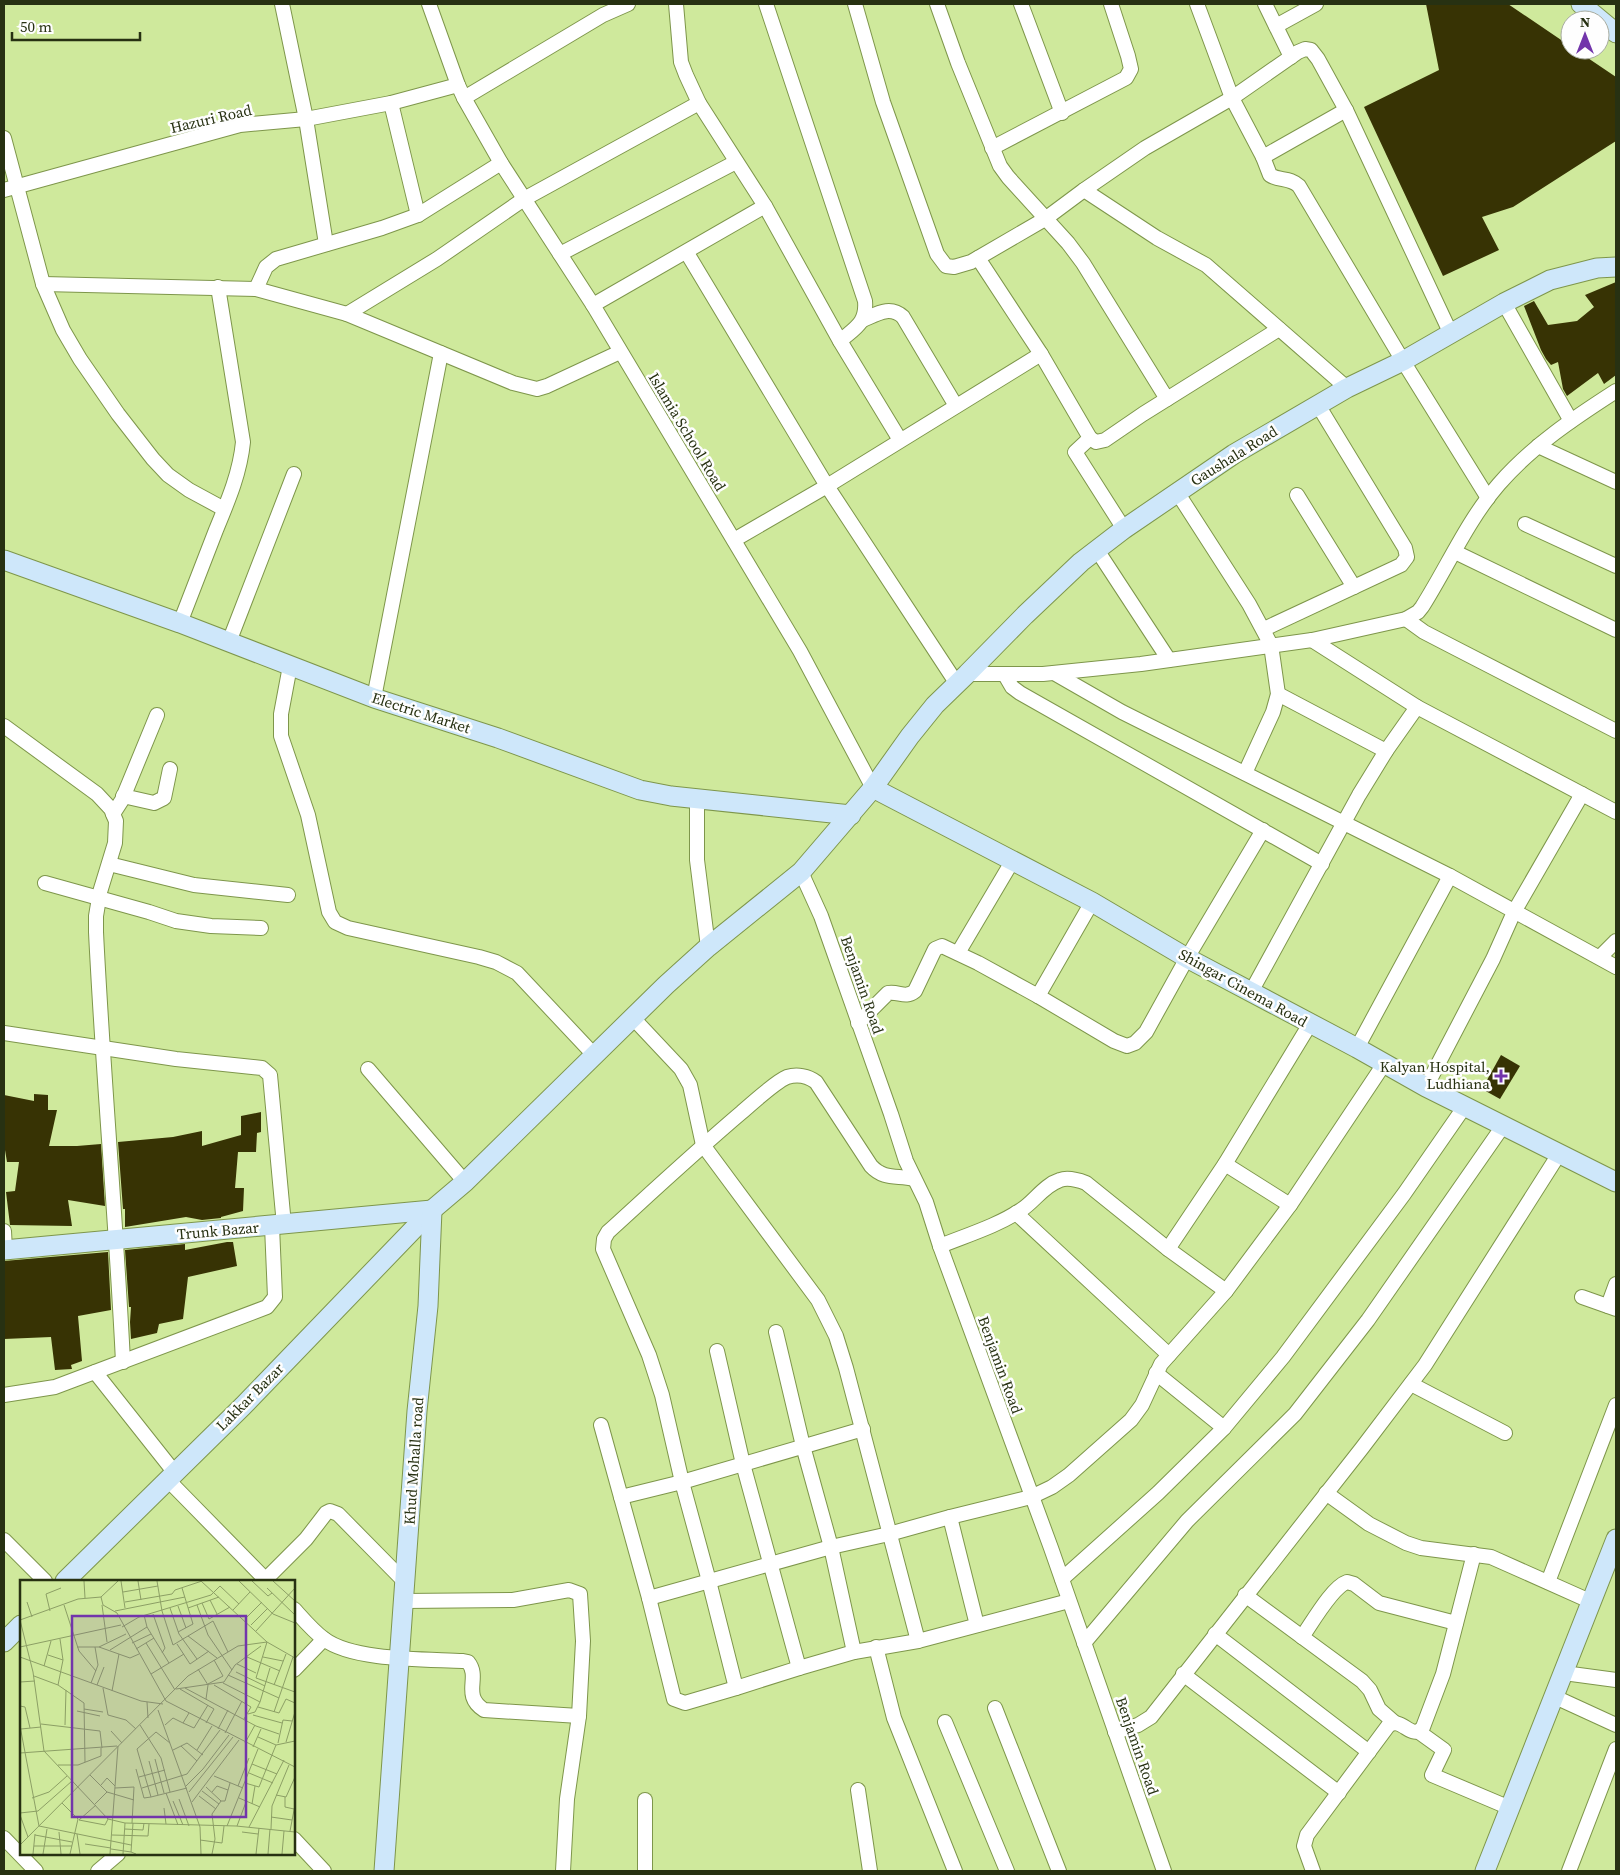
<svg xmlns="http://www.w3.org/2000/svg" width="1620" height="1875" font-family="'Source Serif 4',serif">
  <style>
    .building { fill: #373304 }
    .lines { fill: none; stroke-linecap: round; stroke-linejoin: round }
    .street-casing { stroke: #7e964b; stroke-width: 16 }
    .secondary-casing { stroke: #7e964b; stroke-width: 21 }
    .street { stroke: #fff; stroke-width: 14 }
    .secondary { stroke: #cee7fa; stroke-width: 19 }
    .poi-dot { fill: #7235ab; stroke: #fefefe; stroke-width: 2 }
    .labels { text-anchor: middle; stroke-width: 5; stroke-linejoin: round; paint-order: stroke }
    .street-label { font-size: 15px; fill: #273112; stroke: #fefefe }
    .poi-label { font-size: 15px; fill: #273112; stroke: #fefefe; text-anchor: end }
    .inset-road { fill: none; stroke: #8c9f65; stroke-width: 1 }
    .view { fill: #7235ab; fill-opacity: 0.15; stroke: #7235ab; stroke-width: 2.5 }
    .inset-edge { fill: none; stroke: #273112; stroke-width: 2.5 }
  </style>
  <rect width="100%" height="100%" fill="#cfe99c"/>
  <g class="building">
    <path d="M1426 4H1508L1570 46V50H1576L1616 77V141L1513 207 1482 217 1499 250 1443 276 1364 107 1439 70Z"/>
    <path d="M1616 282V375L1604 384 1598 373 1567 396 1563 389 1558 362 1551 365 1546 359 1541 350 1524 306 1534 301 1548 325 1577 321 1594 307 1585 295Z"/>
    <path d="M1501 1055 1520 1066 1500 1099 1482 1089Z"/>
    <path d="M34 1094 48 1095V1110H57L49 1146H77L101 1144 105 1206 68 1200 72 1226 10 1225 6 1192 15 1191 19 1162H7L4 1144V1095L34 1101Z"/>
    <path d="M261 1112V1132L257 1133 256 1152H238L235 1188H244L243 1211 221 1217V1218L202 1220 186 1217 125 1227V1209H123L118 1142 173 1137 202 1131V1146L241 1135V1116Z"/>
    <path d="M227 1242H233L237 1266 188 1277 183 1319 159 1324 157 1333 131 1339 130 1322 131 1307H129L125 1250 185 1244V1250Z"/>
    <path d="M108 1252 111 1310 78 1316 82 1361 71 1365 72 1369 55 1370 51 1337 4 1339V1261Z"/>
  </g>
  <g class="lines">
    <defs>
      <g id="street">
        <path d="M282 4 306 119 326 244"/>
        <path d="M429 4 458 85 464 98 501 163 593 305 800 651 873 788"/>
        <path d="M676 4 681 62 686 75 699 103 765 206 840 341 900 440"/>
        <path d="M766 4 865 301C867 323 855 328 840 341"/>
        <path d="M855 4 883 102 937 254 946 266 954 267 971 262 1045 219 1084 190 1145 148 1232 98 1298 52 1305 49 1311 50 1318 59 1346 110 1451 334"/>
        <path d="M937 4 958 63 1000 166 1008 177 1068 243 1083 263 1167 399"/>
        <path d="M1021 4 1062 113"/>
        <path d="M1197 4 1232 98 1263 157 1270 175C1279 181 1290 177 1299 186L1403 361 1488 498"/>
        <path d="M1265 4 1291 57"/>
        <path d="M1276 26 1316 4"/>
        <path d="M464 98 603 15 628 4"/>
        <path d="M391 103 418 215"/>
        <path d="M4 138 43 284 63 330 80 359 118 414 153 459 168 475 189 490 224 509"/>
        <path d="M992 148 1126 78 1131 69 1128 56 1111 4"/>
        <path d="M1263 157 1346 110"/>
        <path d="M4 190 240 125 306 119 391 103 458 85"/>
        <path d="M1084 190 1157 238 1206 265 1347 388"/>
        <path d="M687 253 827 486 957 684"/>
        <path d="M560 254 736 162"/>
        <path d="M978 258 1041 354 1090 438 1096 442 1105 440 1143 414 1279 329"/>
        <path d="M43 284 256 289 347 314 513 383 537 389 547 386 620 352"/>
        <path d="M256 289 266 267 276 259 382 228 418 215 501 163"/>
        <path d="M1504 303 1571 421"/>
        <path d="M593 305 765 206"/>
        <path d="M347 314 437 259 524 199 699 103"/>
        <path d="M863 320C877 314 890 305 903 317L956 406"/>
        <path d="M1090 438 1075 452 1124 529"/>
        <path d="M1538 446 1616 482"/>
        <path d="M1177 492 1249 604 1271 645 1278 694 1273 712 1245 773"/>
        <path d="M1297 495 1354 587"/>
        <path d="M1525 524 1616 566"/>
        <path d="M734 540 827 486 1041 354"/>
        <path d="M1097 550 1169 660"/>
        <path d="M1455 552 1616 630"/>
        <path d="M1406 619 1424 632 1453 647 1616 731"/>
        <path d="M180 623C192 592 204 561 216 530 228 501 240 473 243 442L218 287"/>
        <path d="M1264 629 1401 565 1407 557 1405 548 1318 405"/>
        <path d="M1312 640 1417 707 1616 812"/>
        <path d="M229 642 294 474"/>
        <path d="M290 666 281 714V736L308 815 329 912 335 922 348 928 479 957 496 962 517 973 595 1056"/>
        <path d="M1054 673 1122 712 1450 876 1616 967"/>
        <path d="M967 674H1043L1141 664 1312 640 1406 619 1418 612 1422 607C1448 566 1467 521 1499 484 1532 446 1574 418 1616 391"/>
        <path d="M1005 675 1012 687 1020 693 1322 864"/>
        <path d="M1278 694 1386 751"/>
        <path d="M374 698 441 353"/>
        <path d="M4 726 97 794 111 809 113 814 116 821 115 843 100 892 96 916V932C103 1075 116 1218 123 1362"/>
        <path d="M123 796 154 803 164 798 170 769"/>
        <path d="M697 798V860L708 947"/>
        <path d="M113 814 122 800 157 715"/>
        <path d="M109 864 194 885 288 895"/>
        <path d="M801 872 821 916 891 1114 906 1161 926 1202 940 1246 1051 1548 1164 1871"/>
        <path d="M45 883 149 912 176 921 211 926 261 928"/>
        <path d="M958 953 1013 860"/>
        <path d="M1600 957 1616 941"/>
        <path d="M1251 992 1359 795 1386 751 1417 707"/>
        <path d="M1038 996 1114 1041 1127 1046 1135 1043 1146 1032 1187 958 1263 830"/>
        <path d="M633 1018 681 1069 690 1085 703 1145 818 1300 836 1336 846 1368 918 1641"/>
        <path d="M858 1023 888 993C899 991 905 999 915 991L935 949 942 946 978 963 1038 996 1092 902"/>
        <path d="M4 1033 176 1059 262 1068 270 1075 284 1225"/>
        <path d="M1357 1048 1450 876"/>
        <path d="M368 1069 465 1182"/>
        <path d="M1426 1087 1493 959 1514 912 1582 794"/>
        <path d="M1225 1164 1290 1205"/>
        <path d="M914 1179C897 1175 884 1180 871 1166L816 1082C808 1076 797 1074 787 1077 777 1081 751 1104 742 1112 696 1151 653 1191 608 1232L604 1239 603 1249 649 1355 662 1395 682 1482 709 1581 736 1688 799 1668 854 1652 918 1641 1069 1601"/>
        <path d="M1016 1213 1169 1355"/>
        <path d="M4 1231 5 1250"/>
        <path d="M940 1246C967 1235 997 1226 1021 1210 1034 1202 1044 1185 1060 1180 1068 1177 1078 1180 1086 1183L1168 1249 1226 1291"/>
        <path d="M1168 1249 1225 1164 1310 1024"/>
        <path d="M1582 1297 1616 1309"/>
        <path d="M1608 1306 1616 1284"/>
        <path d="M776 1332 803 1446 831 1547 854 1652"/>
        <path d="M717 1351 743 1464 799 1668"/>
        <path d="M95 1372 175 1473"/>
        <path d="M1156 1373 1224 1428"/>
        <path d="M1411 1384 1505 1433"/>
        <path d="M4 1395 55 1387 267 1307 275 1297 272 1226"/>
        <path d="M601 1425 649 1598 674 1699 685 1703 736 1688"/>
        <path d="M168 1480 267 1581"/>
        <path d="M1326 1493 1369 1524 1406 1543 1421 1548 1491 1557 1592 1602"/>
        <path d="M621 1497 682 1482 863 1429"/>
        <path d="M950 1517 977 1625"/>
        <path d="M4 1540 45 1581"/>
        <path d="M1062 1579 1158 1493 1224 1428 1283 1357 1404 1194 1465 1106"/>
        <path d="M265 1580 306 1539 326 1513 330 1511 338 1514 405 1582"/>
        <path d="M1548 1582 1616 1405"/>
        <path d="M1245 1595 1362 1681 1370 1690 1379 1709 1395 1723"/>
        <path d="M649 1598 831 1547 889 1534 950 1517 1031 1497 1052 1487 1069 1475 1131 1420 1142 1405 1161 1364 1226 1291 1290 1205 1384 1064"/>
        <path d="M404 1601 513 1600 569 1590 580 1594 583 1641 579 1716 567 1799 563 1871"/>
        <path d="M294 1609C303 1619 313 1631 324 1639 353 1661 426 1659 463 1661L468 1662C481 1678 461 1695 484 1710L579 1716"/>
        <path d="M1215 1634 1369 1752"/>
        <path d="M1302 1637C1312 1623 1332 1587 1347 1582L1354 1584 1379 1603 1456 1623"/>
        <path d="M1084 1643 1187 1521 1295 1414 1368 1320 1503 1126"/>
        <path d="M876 1647 894 1718 955 1871"/>
        <path d="M294 1670 324 1639"/>
        <path d="M1564 1673 1616 1680"/>
        <path d="M1183 1674 1339 1793"/>
        <path d="M1555 1697 1616 1725"/>
        <path d="M995 1708 1059 1871"/>
        <path d="M945 1722 1007 1871"/>
        <path d="M1115 1732 1138 1725 1151 1717 1362 1448 1425 1365 1559 1154"/>
        <path d="M1419 1732 1444 1750 1432 1775 1510 1808"/>
        <path d="M858 1790 870 1871"/>
        <path d="M4 1838 36 1871"/>
        <path d="M294 1839 324 1871"/>
        <path d="M98 1871 118 1854"/>
        <path d="M645 1871V1800"/>
        <path d="M1313 1871 1304 1846 1307 1835 1388 1726C1402 1715 1411 1742 1423 1727L1443 1674 1474 1554"/>
        <path d="M1569 1871 1616 1749"/>
      </g>
      <g id="secondary">
        <path d="M1581 4 1616 33"/>
        <path d="M4 560 180 623 374 698 498 738 640 790 671 796 851 815"/>
        <path d="M873 788 1092 902 1187 958 1357 1048 1426 1087 1616 1182"/>
        <path d="M4 1250 432 1210"/>
        <path d="M65 1581 243 1406 432 1210 465 1182 666 985 708 947 801 872 873 788 910 736 935 705 967 674 1025 615 1081 562 1124 529 1234 454 1347 388 1403 361 1504 303 1550 280 1597 268 1616 267"/>
        <path d="M4 1642 21 1625"/>
        <path d="M384 1871 417 1411 428 1306 432 1210"/>
        <path d="M1485 1871 1616 1539"/>
      </g>
    </defs>
    <use href="#street" class="street-casing"/>
    <use href="#secondary" class="secondary-casing"/>
    <use href="#street" class="street"/>
    <use href="#secondary" class="secondary"/>
  </g>
  <path class="poi-dot" d="M1498.5 1068.5h5v5h5v5h-5v5h-5v-5h-5v-5h5z"/>
  <g class="labels">
    <g class="street-label">
      <text transform="translate(211 119) rotate(-13)" y="5">Hazuri Road</text>
      <text transform="translate(687 432) rotate(59)" y="5">Islamia School Road</text>
      <text transform="translate(1234 456) rotate(-32)" y="5">Gaushala Road</text>
      <text transform="translate(421 713) rotate(18)" y="5">Electric Market</text>
      <text transform="translate(862 985) rotate(71)" y="5">Benjamin Road</text>
      <text transform="translate(1243 988) rotate(29)" y="5">Shingar Cinema Road</text>
      <text transform="translate(218 1231) rotate(-5)" y="5">Trunk Bazar</text>
      <text transform="translate(1000 1365) rotate(70)" y="5">Benjamin Road</text>
      <text transform="translate(250 1397) rotate(-45)" y="5">Lakkar Bazar</text>
      <text transform="translate(414 1461) rotate(-86)" y="5">Khud Mohalla road</text>
      <text transform="translate(1137 1746) rotate(71)" y="5">Benjamin Road</text>
    </g>
    <g class="poi-label">
      <text x="1490" y="1072">Kalyan Hospital,<tspan x="1490" dy="17">Ludhiana</tspan></text>
    </g>
  </g>
  <g transform="translate(20 1580)">
    <rect width="275" height="275" fill="#cfe99c"/>
    <path class="inset-road" d="M64 1 65 18M101 1 105 28M118 1 121 20M137 1 142 31 153 65 193 41 208 72M181 1 247 62 275 78M219 1 253 34 275 43M232 1 248 16 252 13M253 1 275 21M247 8 275 35M103 12 138 6M81 17 83 25 97 33 146 121 275 187M190 20 197 34M7 22 12 37M105 22 152 14 155 10 182 1M182 23 189 39M44 25 59 71 76 91M82 25 87 62M177 25 188 55 212 90M158 26 166 48M150 28 159 54 177 79M168 28 199 17M213 30 230 12M30 31 26 14 41 8M95 31 165 17M133 34 145 68 142 73M124 35 127 47 149 83M189 39 210 27M225 39 242 22M0 40 13 92 24 171 88 239 105 243 216 246 275 252M0 40 58 19 81 17 98 1M231 45 248 28M102 47 119 37 191 15 200 6 219 24M236 51 275 8M158 52 173 44 162 8M168 56 197 78M247 62 236 98 275 112M112 63 131 54M126 63 155 110M157 64 170 84 189 71M0 67 101 45M57 67H79L110 78 119 74M79 67 106 54M116 69 134 58M90 70 127 47M28 75 43 80 40 59M0 77 121 121 143 124M227 77 260 91M243 77 263 81M217 84 236 93M24 86 31 61M178 89 188 105 186 119M216 92 245 106M131 94 164 74M208 95 259 118M14 96 38 105 64 123 65 182M0 102 15 101M71 103 78 85 75 67M203 103 240 122 250 88M188 104 203 96 194 80M38 105 43 80M77 105 84 87M194 105 231 127 224 139M254 105 266 74M83 108 88 135 106 140 116 149M165 108 236 146 259 154M156 109 204 102 215 85 241 66M160 109 194 129M92 111 99 74M127 122 128 138M0 126 5 127 10 148M238 127 259 133 266 119 275 123M64 129 83 132M138 130 180 247 181 274M57 131 80 136M254 132 273 77M228 134 235 132 240 122M233 135 262 143M163 143 174 148 188 125M186 143 194 129M21 144 80 151 82 168M45 145 46 110M120 145 141 178 150 212M145 145 153 138 163 143 169 133M0 146 19 246 111 265M52 147V170M1 149 21 147M198 149 208 130M91 151 102 163M205 153 222 121M238 157 256 165M266 162 275 132M150 163 136 152 117 169 131 217 167 208M225 163 235 145M258 163 263 140 272 141M161 166 177 181M233 167 241 149M153 170 167 163 183 175M177 170 192 146M0 173 97 166M135 179 144 213M129 181 138 215M232 184 257 194M38 185H58L81 176V168M116 189 124 218 131 217M229 193 253 203M70 195 87 212 114 220M194 196 223 208M119 197 145 190M225 203 239 207 256 165 275 161M81 205 87 198 95 206M166 206 183 189 209 155M218 206 229 178M186 207 201 221M95 208 114 207 112 243M122 208 167 194 200 150M182 211 199 224M169 212 213 157M192 212 197 206 208 210M146 213 158 245M256 215 266 217 275 197M179 216 196 229M265 217V227L274 229M12 218 29 212 47 196M219 218 240 227M159 219 169 246M153 221 163 245M172 222 219 160M42 223 58 239M75 224 87 212M232 224 235 206M76 225 59 240 85 245 88 239M144 228 146 244M0 233 18 231 52 201M0 235 8 257M251 237 272 240M113 243 111 272 116 274M207 246 238 169M217 246 226 222M229 247 264 180M105 249 123 250 124 243M251 249 252 226 269 185M270 251 275 225M39 252 41 274M222 252 238 254M57 254 60 274M15 255 52 262M92 255 128 256 129 244M180 260 202 263 204 246M65 264 91 268M0 265 168 96 218 66 247 62M14 266H52M91 269 111 272M13 274 15 254M23 274 27 249M50 274 58 239M90 274 98 166M103 274 105 243M192 274 195 259 192 234 201 221H205L210 203M236 274 239 248M248 274 250 249M262 274 264 251"/>
    <path class="view" d="M52 36H226V237H52Z"/>
    <rect width="275" height="275" class="inset-edge"/>
  </g>
  <rect width="1620" height="1875" fill="none" stroke="#273112" stroke-width="10"/>
  <g transform="translate(1585 35)"><circle r="24" fill="#fefefe" stroke="#a8aca0"/>
  <path d="M0-4L9 19L0 12L-9 19Z" fill="#7235ab"/>
  <text y="-8" font-size="14" font-weight="bold" text-anchor="middle" fill="#273112">N</text>
  </g>
  <path d="M12 32v8h128v-8" fill="none" stroke="#273112" stroke-width="2.5"/>
  <text x="20" y="32" font-size="15" fill="#273112" stroke="#fefefe" stroke-width="4" paint-order="stroke">50 m</text>
</svg>
